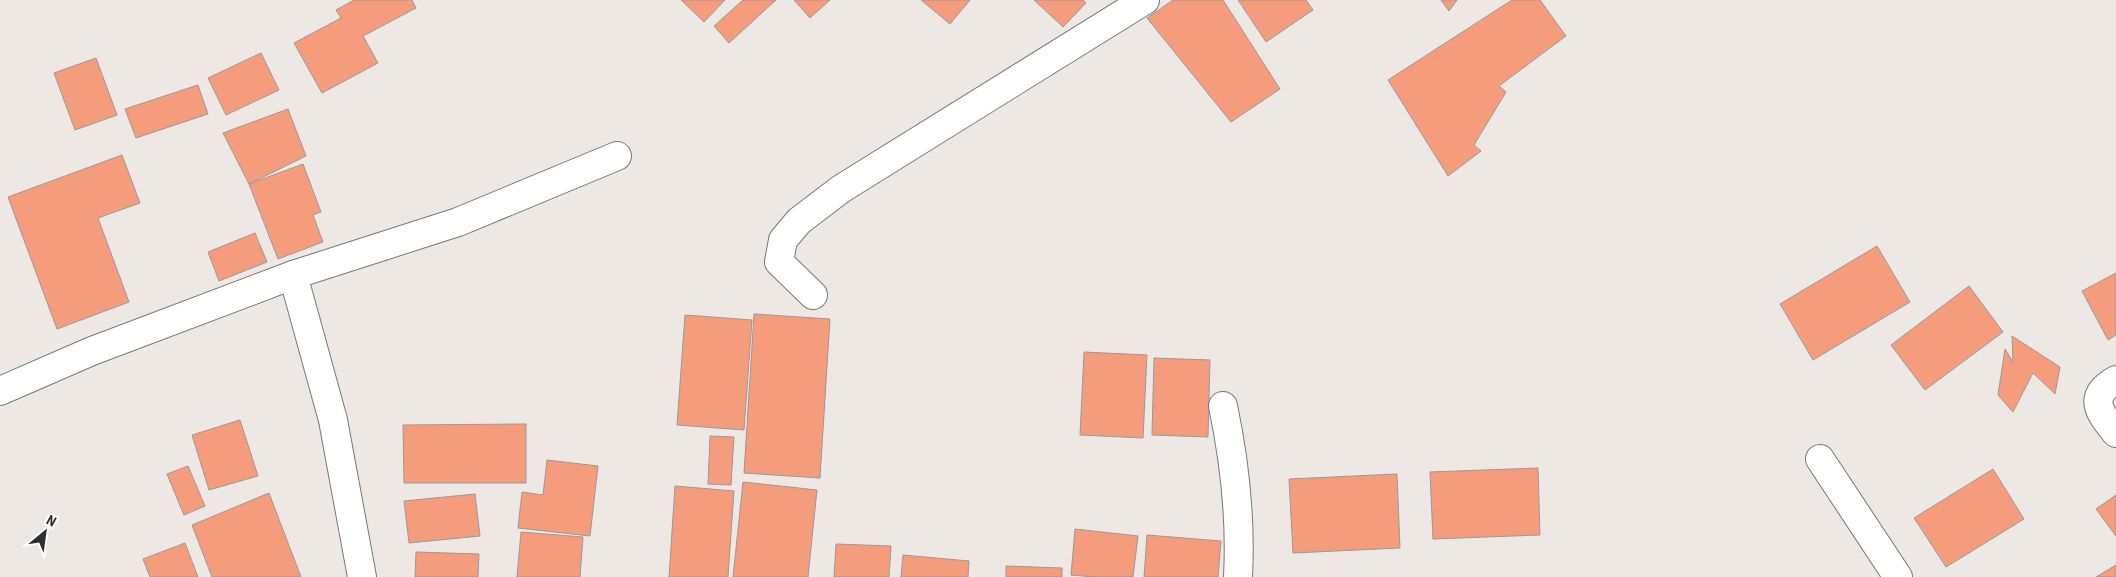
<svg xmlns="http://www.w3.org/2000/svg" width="2116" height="577" font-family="'Roboto Condensed',sans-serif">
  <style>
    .building { fill: #f59c7d; stroke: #9d9896 }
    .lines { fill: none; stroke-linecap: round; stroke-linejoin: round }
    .minor-casing { stroke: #7b7774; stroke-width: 30 }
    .minor { stroke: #fff; stroke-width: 28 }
  </style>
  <rect width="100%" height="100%" fill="#ede8e4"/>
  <g class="building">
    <path d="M354 0H412L416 8 363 36 378 63 322 93 294 43 341 18 336 10Z"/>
    <path d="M681 0H725L704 22Z"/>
    <path d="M743 0H776L729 43 714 26Z"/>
    <path d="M794 0H830L810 18Z"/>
    <path d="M921 0H970L950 24Z"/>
    <path d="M1034 0H1083L1086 3 1063 27Z"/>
    <path d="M1173 0H1223L1280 89 1231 122 1147 18Z"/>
    <path d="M1238 0H1306L1313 10 1266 42Z"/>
    <path d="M1441 0H1457L1449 11Z"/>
    <path d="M1512 0H1540L1566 36 1499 86 1506 92 1474 145 1481 151 1448 176 1388 80Z"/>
    <path d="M261 53 279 90 226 115 208 78Z"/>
    <path d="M96 58 117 115 75 130 54 73Z"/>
    <path d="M198 85 208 114 136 138 125 109Z"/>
    <path d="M288 109 306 156 249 184 223 133Z"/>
    <path d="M122 155 140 203 98 218 129 302 57 329 8 197Z"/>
    <path d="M303 164 321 212 313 215 323 242 278 259 249 184Z"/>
    <path d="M255 233 267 262 219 281 208 252Z"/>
    <path d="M1877 246 1910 302 1813 360 1780 304Z"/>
    <path d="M2116 273V335L2108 340 2082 291Z"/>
    <path d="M1969 286 2003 332 1925 390 1891 345Z"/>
    <path d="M754 314 830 319 820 478 744 473Z"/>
    <path d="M685 315 752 320 744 430 677 425Z"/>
    <path d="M2012 336 2060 367 2055 394 2033 373 2013 412 1998 395 2005 349 2013 362Z"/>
    <path d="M1084 352 1147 355 1143 438 1080 435Z"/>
    <path d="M1154 358 1210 360 1208 437 1152 435Z"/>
    <path d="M240 420 258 476 209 490 192 435Z"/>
    <path d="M526 424V483H404L403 425Z"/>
    <path d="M710 436 734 437 731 485 708 484Z"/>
    <path d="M547 460 598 466 590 536 518 528 522 492 543 495Z"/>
    <path d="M188 466 205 506 184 515 167 474Z"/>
    <path d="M1538 468 1540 535 1433 539 1430 472Z"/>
    <path d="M1993 469 2024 519 1946 567 1914 518Z"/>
    <path d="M1397 474 1400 548 1293 553 1289 479Z"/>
    <path d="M743 482 817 490 808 577H733Z"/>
    <path d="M675 486 734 491 728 577H669Z"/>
    <path d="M269 493 301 577H212L192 525Z"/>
    <path d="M475 494 480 536 409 543 404 501Z"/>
    <path d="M2116 495V536L2096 509Z"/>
    <path d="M1075 529 1138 536 1133 577H1094L1071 575Z"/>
    <path d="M521 532 583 537 580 577H517Z"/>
    <path d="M1147 535 1221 541 1218 577H1144Z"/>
    <path d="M185 543 198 577H150L143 559Z"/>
    <path d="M836 544 891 546 889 577H834Z"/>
    <path d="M416 552 479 554 478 577H415Z"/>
    <path d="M903 555 969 561 968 577H901Z"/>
    <path d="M2116 565V577H2096Z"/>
    <path d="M1006 566 1062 568V577H1006Z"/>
  </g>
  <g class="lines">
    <defs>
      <g id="minor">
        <path d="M293 275 333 420 362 577"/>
        <path d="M813 295 779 262 783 240 799 221 841 189 1145 0"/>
        <path d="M2116 380C2086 397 2100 413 2116 433"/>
        <path d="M0 391 92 351 293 275 458 222 617 156"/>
        <path d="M1223 406C1235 463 1241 519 1238 577"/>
        <path d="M1820 459 1898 577"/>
      </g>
    </defs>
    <use href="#minor" class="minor-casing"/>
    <use href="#minor" class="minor"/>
  </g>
  <g transform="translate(45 532) rotate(29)" stroke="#ffffff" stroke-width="4" paint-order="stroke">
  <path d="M0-4L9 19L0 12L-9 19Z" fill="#302e2d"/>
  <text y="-8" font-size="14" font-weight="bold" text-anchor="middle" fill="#302e2d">N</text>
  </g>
</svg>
